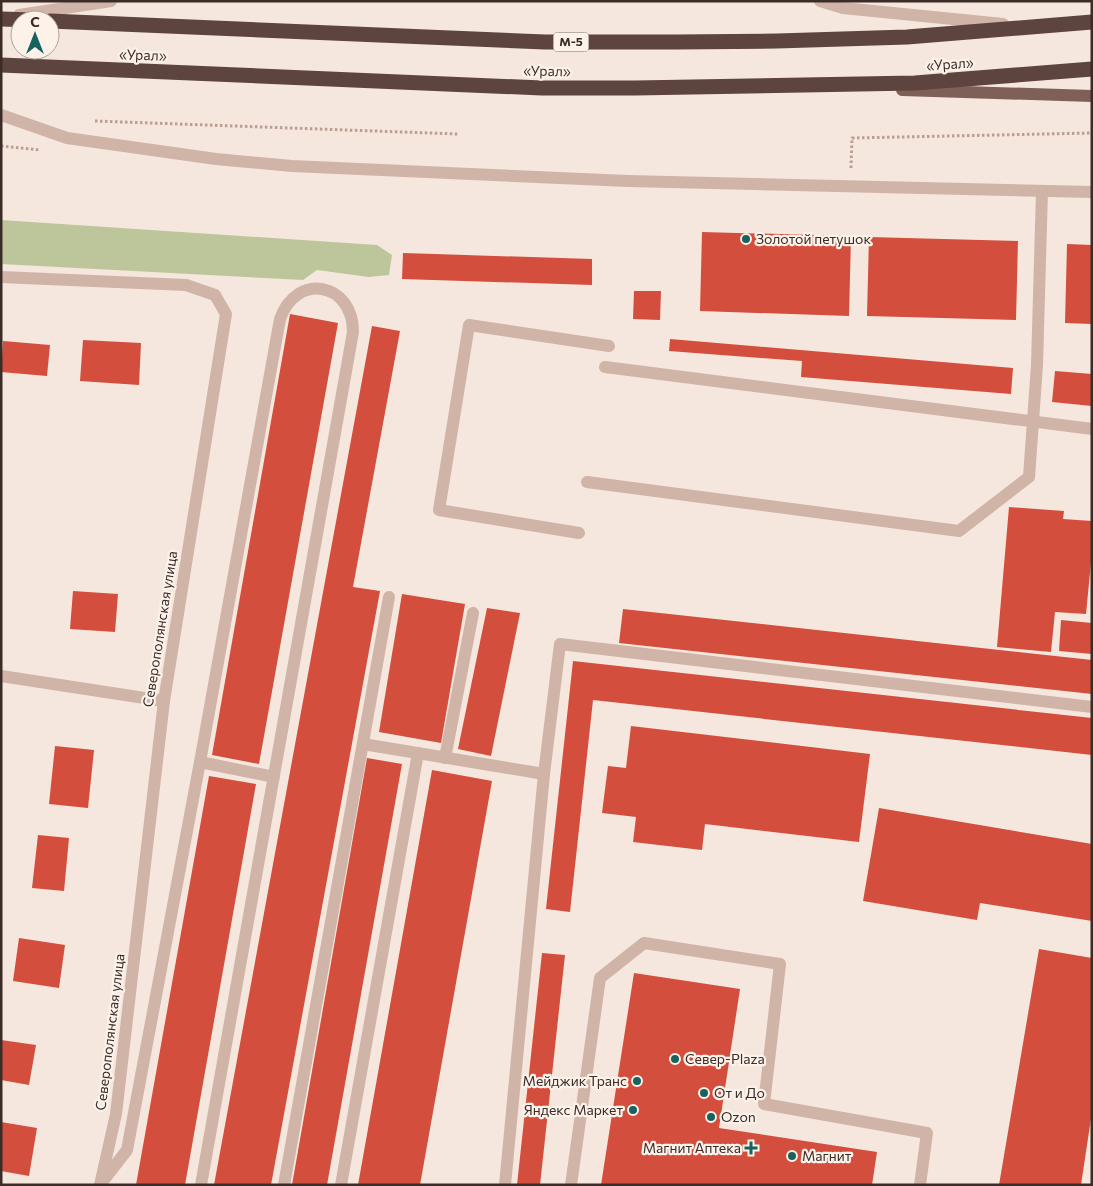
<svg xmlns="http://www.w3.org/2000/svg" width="1093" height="1186" font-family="Commissioner,sans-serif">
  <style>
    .green { fill: #bdc69b }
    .building { fill: #d34e3d }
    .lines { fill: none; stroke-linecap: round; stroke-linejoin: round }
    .path { stroke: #bb9e91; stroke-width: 3; stroke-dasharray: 2.5 2.5; stroke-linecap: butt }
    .lane { stroke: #cfb4a7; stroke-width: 12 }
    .street { stroke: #cfb4a7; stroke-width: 12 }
    .primary { stroke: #7f6058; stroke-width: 12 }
    .highway { stroke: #5d443e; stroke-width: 15 }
    .poi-dot { fill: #18625d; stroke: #fcf2ea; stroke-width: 2 }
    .labels { text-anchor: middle; stroke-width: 4.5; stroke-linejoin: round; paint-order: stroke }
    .shield { fill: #fcf2ea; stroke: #756762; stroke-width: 1 }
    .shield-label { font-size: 12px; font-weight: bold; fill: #3b2c28 }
    .street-label { font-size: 14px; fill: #3b2c28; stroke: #fcf2ea }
    .poi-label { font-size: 14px; fill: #3b2c28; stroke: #fcf2ea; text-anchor: start }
  </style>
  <rect width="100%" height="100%" fill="#f5e7dd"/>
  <path class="green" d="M1 220 377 245 392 255 389 275 369 277 317 270 303 280 1 264Z"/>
  <g class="building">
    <path d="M702 232 851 236 849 316 700 311Z"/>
    <path d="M869 237 1018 241 1016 320 867 316Z"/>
    <path d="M1067 244 1092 245V324L1065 323Z"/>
    <path d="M403 253 592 259V285L402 279Z"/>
    <path d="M634 291H661L660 320 633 319Z"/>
    <path d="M290 314 338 323 259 764 212 755Z"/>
    <path d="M372 326 400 331 353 587 380 591 271 1185H214Z"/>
    <path d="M670 339 1013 368 1011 394 801 377 802 361 669 351Z"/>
    <path d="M83 340 141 343 139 385 80 381Z"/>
    <path d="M3 341 50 345 47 376 1 372Z"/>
    <path d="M1055 371 1092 374V406L1052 402Z"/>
    <path d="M1009 507 1064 511 1063 519 1092 521V552L1086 614 1055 612 1051 652 997 647Z"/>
    <path d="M73 591 118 594 115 632 70 629Z"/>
    <path d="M402 594 465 604 441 743 379 732Z"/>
    <path d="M487 608 520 613 491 756 458 749Z"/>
    <path d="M623 609 1092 660V694L619 643Z"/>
    <path d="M1061 620 1092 623V654L1059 651Z"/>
    <path d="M573 661 1092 718V755L593 700 570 912 546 909Z"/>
    <path d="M631 726 870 754 859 842 705 824 702 850 633 842 636 817 602 813 608 766 626 768Z"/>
    <path d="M55 746 94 750 88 808 49 804Z"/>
    <path d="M367 758 402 764 327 1185H292Z"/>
    <path d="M432 770 492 781 420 1185H358Z"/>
    <path d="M209 776 256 784 185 1185H136Z"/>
    <path d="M879 808 1092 844V921L980 903 977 920 863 901Z"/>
    <path d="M38 835 69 838 64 891 32 888Z"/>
    <path d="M19 938 65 945 59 988 13 981Z"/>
    <path d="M1039 949 1092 958V1112L1081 1185H999Z"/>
    <path d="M542 953 565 955 540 1185H517Z"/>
    <path d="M634 973 740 989 719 1128 877 1152 872 1185H601Z"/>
    <path d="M1 1040 36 1045 29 1085 1 1080Z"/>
    <path d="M1 1122 37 1128 29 1176 1 1171Z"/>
  </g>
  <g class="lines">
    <g class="path">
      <path d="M95 121 458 134"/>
      <path d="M1 146 40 150"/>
      <path d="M851 168 852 138 1092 133"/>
    </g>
    <g class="lane">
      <path d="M820 1 843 8 1003 24"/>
      <path d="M19 15 111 1"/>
      <path d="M1 115 67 138 216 159 292 166 628 181 1092 192"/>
      <path d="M605 367 1092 429"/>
      <path d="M587 482 959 531 1029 477 1037 365 1042 191"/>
      <path d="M579 533 439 510 469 325 609 346"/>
      <path d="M363 744 544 774"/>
      <path d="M445 758 473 613"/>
      <path d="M200 762 274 777"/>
      <path d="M100 1185 127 1150 200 762 280 319C296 272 353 282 353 332L201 1185"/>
      <path d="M284 1185 389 597"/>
      <path d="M341 1185 418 753"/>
      <path d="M505 1185 544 774 560 644 1092 707"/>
      <path d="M571 1185 600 978 644 943 780 964 764 1104 927 1133 920 1185"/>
    </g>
    <g class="street">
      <path d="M1 277 186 285 215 295 226 314 164 701 116 1114 100 1185"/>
      <path d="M1 676 164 701"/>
    </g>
    <path class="primary" d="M902 90 1092 96"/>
    <g class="highway">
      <path d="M1 19 34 20"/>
      <path d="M50 21 545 42H675L777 41 907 37 1092 22"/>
      <path d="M1 65 542 88H635L915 83 1092 69"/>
    </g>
  </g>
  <g class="poi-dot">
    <circle cx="746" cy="239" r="5"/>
    <circle cx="675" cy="1059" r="5"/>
    <circle cx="637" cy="1081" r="5"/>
    <circle cx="704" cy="1093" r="5"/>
    <circle cx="633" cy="1110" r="5"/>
    <circle cx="711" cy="1117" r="5"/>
    <path d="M748.5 1140.5h5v5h5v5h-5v5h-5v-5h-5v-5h5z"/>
    <circle cx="792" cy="1156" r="5"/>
  </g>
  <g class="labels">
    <rect class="shield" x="553.5" y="32.5" width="35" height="19" rx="4"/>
    <g class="shield-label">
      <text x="571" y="46">М-5</text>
    </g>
    <g class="street-label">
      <text transform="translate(143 55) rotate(2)" y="5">«Урал»</text>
      <text transform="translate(950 64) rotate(-4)" y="5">«Урал»</text>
      <text transform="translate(547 71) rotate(1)" y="5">«Урал»</text>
      <text transform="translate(160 629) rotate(-81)" y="5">Северополянская улица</text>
      <text transform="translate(110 1032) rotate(-83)" y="5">Северополянская улица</text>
    </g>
    <g class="poi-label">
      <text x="756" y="244">Золотой петушок</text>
      <text x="685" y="1064">Север-Plaza</text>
      <text x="627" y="1086" text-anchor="end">Мейджик Транс</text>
      <text x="714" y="1098">От и До</text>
      <text x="623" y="1115" text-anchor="end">Яндекс Маркет</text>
      <text x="721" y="1122">Ozon</text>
      <text x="741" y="1153" text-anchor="end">Магнит Аптека</text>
      <text x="802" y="1161">Магнит</text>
    </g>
  </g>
  <rect width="1093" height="1186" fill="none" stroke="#3b2c28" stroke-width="5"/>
  <g transform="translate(35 35)"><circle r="24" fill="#fcf2ea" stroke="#afa39c"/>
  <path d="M0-4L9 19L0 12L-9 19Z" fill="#18625d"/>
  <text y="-8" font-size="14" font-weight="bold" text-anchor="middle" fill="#3b2c28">С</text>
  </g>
</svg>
